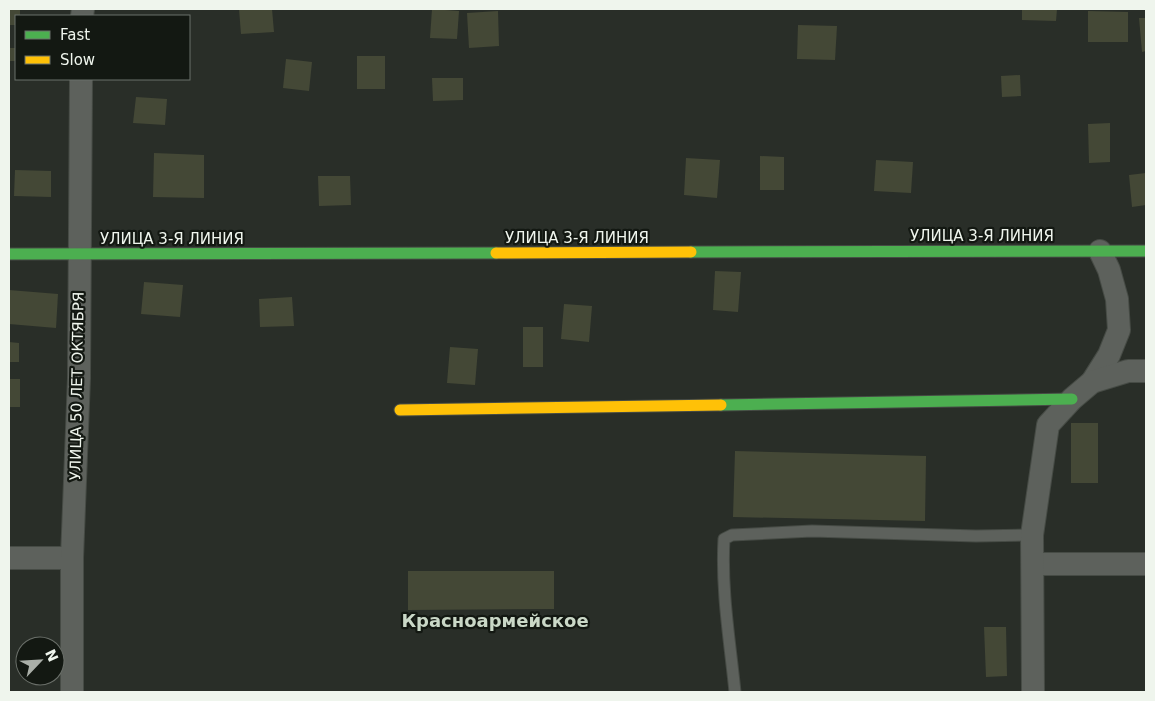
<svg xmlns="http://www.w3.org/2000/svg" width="1155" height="701" font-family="'DejaVu Sans',sans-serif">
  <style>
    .building { fill: #444836 }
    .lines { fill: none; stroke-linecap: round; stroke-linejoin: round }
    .lane-casing { stroke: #464b45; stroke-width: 13 }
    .street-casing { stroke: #464b45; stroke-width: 24 }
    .fast-casing { stroke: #464b45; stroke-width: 13 }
    .slow-casing { stroke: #464b45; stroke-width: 13 }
    .lane { stroke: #5d615c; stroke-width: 11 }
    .street { stroke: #5d615c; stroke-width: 22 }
    .fast { stroke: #4caf50; stroke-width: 11 }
    .slow { stroke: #ffc107; stroke-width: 11 }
    .labels { text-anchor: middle; stroke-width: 4.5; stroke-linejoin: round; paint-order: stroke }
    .street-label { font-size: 15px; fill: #eff5ed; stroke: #131812 }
    .quarter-label { font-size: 18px; font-weight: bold; fill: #cad8c7; stroke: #131812 }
  </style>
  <rect width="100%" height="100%" fill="#292e28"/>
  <g class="building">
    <path d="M9 9H20V16H16V25H9Z"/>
    <path d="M239 9H272L274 32 241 34Z"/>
    <path d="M432 9 459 11 457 39 430 38Z"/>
    <path d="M1022 9H1057L1056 21 1022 20Z"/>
    <path d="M498 11 499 46 469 48 467 13Z"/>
    <path d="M1088 11 1128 12V42H1088Z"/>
    <path d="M1139 18H1146V51L1142 52Z"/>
    <path d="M798 25 837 26 835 60 797 59Z"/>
    <rect x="9" y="48" width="7" height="13"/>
    <rect x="357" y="56" width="28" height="33"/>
    <path d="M286 59 312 62 309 91 283 88Z"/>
    <path d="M1020 75 1021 96 1002 97 1001 76Z"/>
    <path d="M432 78H463V100L433 101Z"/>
    <path d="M136 97 167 99 165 125 133 123Z"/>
    <path d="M1110 123V162L1089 163 1088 124Z"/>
    <path d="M154 153 204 155V198L153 197Z"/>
    <path d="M760 156 784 157V190H760Z"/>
    <path d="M686 158 720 160 717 198 684 195Z"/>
    <path d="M876 160 913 162 911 193 874 191Z"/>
    <path d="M15 170 51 171V197L14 196Z"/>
    <path d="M1146 173V205L1132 207 1129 175Z"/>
    <path d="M318 176H350L351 205 319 206Z"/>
    <path d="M715 271 741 272 738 312 713 310Z"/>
    <path d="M144 282 183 285 180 317 141 314Z"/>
    <path d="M9 290 58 294 56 328 9 324Z"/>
    <path d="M292 297 294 326 260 327 259 299Z"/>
    <path d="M564 304 592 306 589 342 561 339Z"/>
    <rect x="523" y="327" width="20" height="40"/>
    <path d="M9 342 19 343V362H9Z"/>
    <path d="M450 347 478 349 475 385 447 383Z"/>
    <rect x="9" y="379" width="11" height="28"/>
    <rect x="1071" y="423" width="27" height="60"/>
    <path d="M735 451 926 456 925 521 733 517Z"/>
    <path d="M408 571H554V609L408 610Z"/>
    <path d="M984 627H1006L1007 676 986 677Z"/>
  </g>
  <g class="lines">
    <defs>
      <path id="lane" d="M735 692C730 642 721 590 724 539L732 535 812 531 976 536 1032 535"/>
      <g id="street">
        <path d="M82 16 83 9"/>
        <path d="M1092 382 1109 355 1119 330 1117 299 1109 270 1100 251"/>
        <path d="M9 558H72"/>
        <path d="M1033 564H1146"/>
        <path d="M72 692V558L79 378 81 79"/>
        <path d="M1033 692 1032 535 1048 425 1072 399 1092 382 1128 371H1146"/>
      </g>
      <g id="fast">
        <path d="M691 252 1146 251"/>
        <path d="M9 254 496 253"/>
        <path d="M721 405 1072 399"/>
      </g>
      <g id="slow">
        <path d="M496 253 691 252"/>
        <path d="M400 410 721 405"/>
      </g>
    </defs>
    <use href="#lane" class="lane-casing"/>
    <use href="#street" class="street-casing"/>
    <use href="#fast" class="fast-casing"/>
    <use href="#slow" class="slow-casing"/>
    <use href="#lane" class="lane"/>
    <use href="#street" class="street"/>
    <use href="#fast" class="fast"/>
    <use href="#slow" class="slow"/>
  </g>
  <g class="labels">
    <g class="street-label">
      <text x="982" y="241">УЛИЦА 3-Я ЛИНИЯ</text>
      <text x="577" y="243">УЛИЦА 3-Я ЛИНИЯ</text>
      <text x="172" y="244">УЛИЦА 3-Я ЛИНИЯ</text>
      <text transform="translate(77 386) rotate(-89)" y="5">УЛИЦА 50 ЛЕТ ОКТЯБРЯ</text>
    </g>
    <g class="quarter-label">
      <text x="495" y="627">Красноармейское</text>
    </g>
  </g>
  <rect width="1155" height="701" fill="none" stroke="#eff5ed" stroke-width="20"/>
  <rect x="15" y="15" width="175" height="65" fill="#131812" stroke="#6b706a"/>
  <rect x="25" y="31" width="25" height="8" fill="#4caf50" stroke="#6b706a"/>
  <text x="60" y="40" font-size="15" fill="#eff5ed">Fast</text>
  <rect x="25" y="56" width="25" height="8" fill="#ffc107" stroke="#6b706a"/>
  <text x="60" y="65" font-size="15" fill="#eff5ed">Slow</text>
  <g transform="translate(40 661) rotate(65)"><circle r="24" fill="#131812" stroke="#6b706a"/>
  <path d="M0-4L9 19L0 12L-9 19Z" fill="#aaafa8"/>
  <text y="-8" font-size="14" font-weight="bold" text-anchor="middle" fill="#eff5ed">N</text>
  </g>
</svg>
